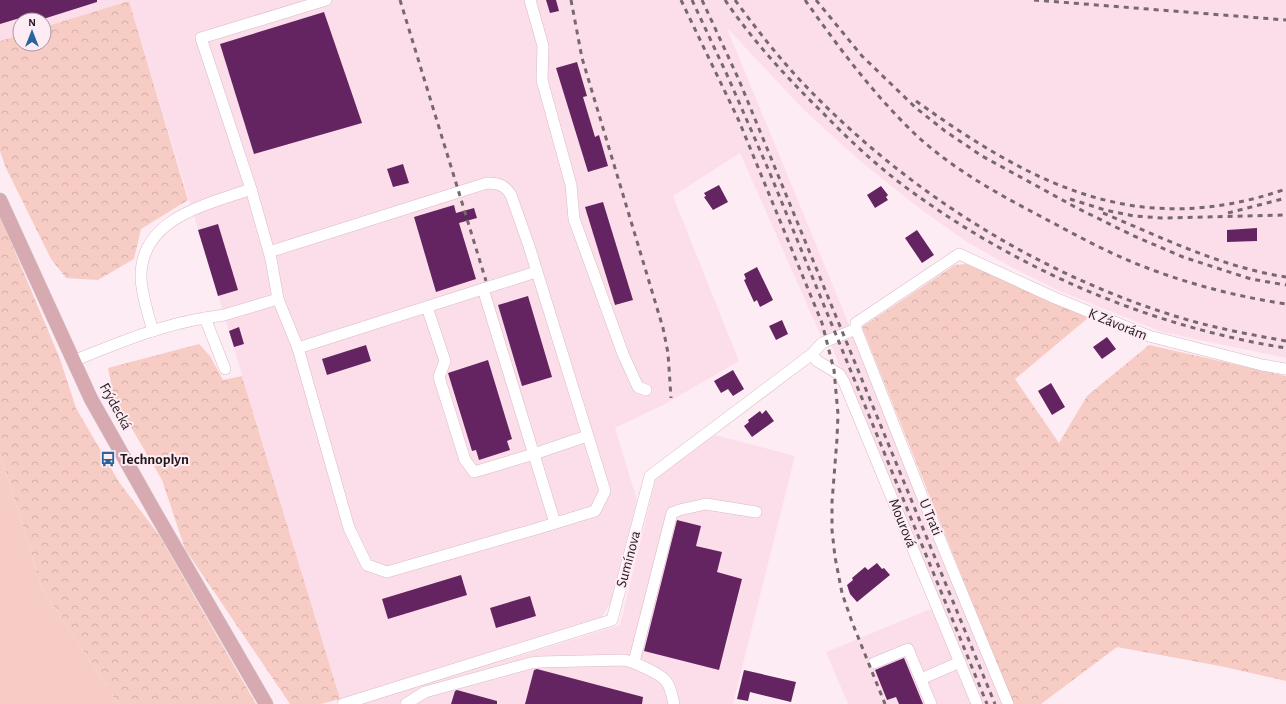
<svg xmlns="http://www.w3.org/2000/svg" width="1286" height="704" font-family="'Alegreya Sans',sans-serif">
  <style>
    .built { fill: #fcdeeb }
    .green { fill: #f7ccc5 }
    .forest { fill: url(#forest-crowns) }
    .building { fill: #642461 }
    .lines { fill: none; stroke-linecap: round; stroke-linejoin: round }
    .minor-casing { stroke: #d7bac7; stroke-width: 12 }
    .major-casing { stroke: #d3d1d2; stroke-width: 15 }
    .minor { stroke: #fff; stroke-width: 11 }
    .major { stroke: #d7aab2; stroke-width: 14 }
    .rail { stroke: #76696e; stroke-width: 3; stroke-dasharray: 5 5; stroke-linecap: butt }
    .labels { text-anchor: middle; stroke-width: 4; stroke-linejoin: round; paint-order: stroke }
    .street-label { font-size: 15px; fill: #23191d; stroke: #feecf4 }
    .poi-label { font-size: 15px; font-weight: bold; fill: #23191d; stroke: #feecf4; text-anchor: start }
  </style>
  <defs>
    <pattern id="forest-crowns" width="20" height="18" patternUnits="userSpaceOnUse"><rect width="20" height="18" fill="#f7ccc5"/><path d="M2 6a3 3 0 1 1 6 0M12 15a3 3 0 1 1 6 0" fill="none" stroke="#d3afa9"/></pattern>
  </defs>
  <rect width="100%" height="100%" fill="#feecf4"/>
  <g class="built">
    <path d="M0 0H1286V358L1162 332 1057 290 1013 268 967 242 919 208 859 160 803 109 727 28 1005 704H979L829 340 820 334 740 153 673 196 739 361 665 404 615 428 637 500 611 602 602 617 340 699 129 1 44 27V20H20V35L0 41Z"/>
    <path d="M715 435 795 456 733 704H362L620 625 656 477Z"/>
    <path d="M935 607 974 704H848L826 652Z"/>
  </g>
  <path class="green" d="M0 453 42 588 118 704H0Z"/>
  <g class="forest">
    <path d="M129 1 188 200 141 229 134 259 98 280 66 278 51 259 5 166 0 151V41L20 35V44H44V27Z"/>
    <path d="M0 216 60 359 76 408 119 482 159 535 256 704H118L42 588 0 453Z"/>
    <path d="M966 264 1088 318 1015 379 1059 443 1087 396 1149 345 1286 376V681L1220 666 1117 647 1041 704H1013L862 327 955 265Z"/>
    <path d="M199 344 210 356 223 380 242 376 340 699 321 704H290L185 549 162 480 114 398 108 368Z"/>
  </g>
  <g class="building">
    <path d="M0 0H97V2L40 20H32L30 15 0 24Z"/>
    <path d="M546 0H556L559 11 550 13Z"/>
    <path d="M324 12 362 123 254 154 220 44Z"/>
    <path d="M577 62 587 96 583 97 595 137 599 135 608 166 588 172 556 68Z"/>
    <path d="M403 164 409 183 393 187 387 169Z"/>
    <path d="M719 185 728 202 713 210 704 197 706 196 704 193Z"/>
    <path d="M881 186 888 195 886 197 888 200 875 208 867 195Z"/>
    <path d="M603 202 633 300 615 305 585 207Z"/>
    <path d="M454 205 456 213 474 208 477 218 459 223 476 279 436 292 414 217Z"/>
    <path d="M218 224 238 290 218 296 198 230Z"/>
    <path d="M1257 228V241L1227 242V230Z"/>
    <path d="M917 230 934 255 922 263 905 238Z"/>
    <path d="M757 267 773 300 760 307 757 300 754 302 744 280 746 279 744 274Z"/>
    <path d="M528 296 552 377 522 386 498 305Z"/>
    <path d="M782 320 788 334 776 340 769 326Z"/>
    <path d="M239 327 244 344 234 347 229 331Z"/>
    <path d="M1107 337 1116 349 1102 359 1093 347Z"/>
    <path d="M366 345 371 361 327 375 322 359Z"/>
    <path d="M488 360 512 439 507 441 510 450 479 460 476 450 472 451 448 373Z"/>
    <path d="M733 370 744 389 733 396 728 389 721 393 714 381Z"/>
    <path d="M1051 383 1065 407 1052 415 1038 391Z"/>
    <path d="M766 410 774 421 752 437 744 426 749 422 748 420 760 411 762 414Z"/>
    <path d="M677 520 701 526 696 546 722 552 717 572 742 579 719 670 644 651Z"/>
    <path d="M877 563 882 569 884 568 890 575 857 602 850 594 847 585 853 580 852 578 865 567 868 570Z"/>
    <path d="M461 575 467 595 388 619 382 599Z"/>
    <path d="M530 596 536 616 496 628 490 608Z"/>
    <path d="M904 658 923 704H899L896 697 887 700 875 670Z"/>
    <path d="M537 669 643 697 642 704H525L534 670Z"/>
    <path d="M744 670 796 682 791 702 750 692 748 701 737 699Z"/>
    <path d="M457 690 497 701V704H451L455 691Z"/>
  </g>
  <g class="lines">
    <defs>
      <g id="minor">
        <path d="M530 0 543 46 542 80 571 185 574 219 623 354 638 387 646 390"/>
        <path d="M269 252 487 183C498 183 505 185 511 195L529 246 605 491 595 511 536 529 387 572 367 565 349 528 298 348 278 299 271 259 251 189 201 38 326 0"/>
        <path d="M483 289 555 523"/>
        <path d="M427 307 445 361 439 377 465 460 474 472 534 454 587 436"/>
        <path d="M856 329 920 491 1008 704"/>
        <path d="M153 331C148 314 142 296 141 278 140 218 206 205 251 189"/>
        <path d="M298 348 536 272"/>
        <path d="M812 354 817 361 839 374 844 382 977 704"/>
        <path d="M73 361C116 344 160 325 205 318"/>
        <path d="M225 369 205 318 224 315 278 299"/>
        <path d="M634 662 672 513 679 510 706 504 756 512"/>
        <path d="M874 663 908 649 931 704"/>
        <path d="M921 679 960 662"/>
        <path d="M343 704 612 620 650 476 812 354 822 343 856 329V323L959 254 1055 298 1149 336 1262 365 1286 369"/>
        <path d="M406 704 425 692 531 663 540 662 624 660C632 661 661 674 666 681 671 687 672 696 674 704"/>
      </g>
      <path id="major" d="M0 200 91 399 157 516 266 704"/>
    </defs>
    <use href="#minor" class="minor-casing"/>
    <use href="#major" class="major-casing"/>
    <use href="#minor" class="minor"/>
    <use href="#major" class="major"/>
    <g class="rail">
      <path d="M400 0 486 281"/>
      <path d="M571 0 582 58 663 328 668 353 671 398"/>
      <path d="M681 0 739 121 822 323 834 370 838 414 837 439 832 502V530L835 557 842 593 852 622 885 704"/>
      <path d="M692 0 728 77 769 171 987 704"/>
      <path d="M702 0 739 80 995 704"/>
      <path d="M725 0C753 41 787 78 823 113 848 139 875 164 904 186 1016 269 1148 326 1286 348"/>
      <path d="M735 0C755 27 775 53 798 78 904 191 1039 276 1188 320 1220 329 1253 335 1286 341"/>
      <path d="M805 0C839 48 874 95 916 135 953 169 996 193 1040 216 1070 232 1101 249 1132 262 1181 282 1233 296 1286 304"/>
      <path d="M816 0 862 56 916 108 945 131 982 156 1077 208 1134 236 1183 257 1251 279 1286 285"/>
      <path d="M1034 0 1286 20"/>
      <path d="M916 101C1035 186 1138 240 1286 189"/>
      <path d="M1070 199 1105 210 1134 216 1163 218 1286 215"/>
      <path d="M1103 213C1163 238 1221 267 1286 277"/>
      <path d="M1228 213 1286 198"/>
    </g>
  </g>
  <defs>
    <symbol id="bus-bare" viewBox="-9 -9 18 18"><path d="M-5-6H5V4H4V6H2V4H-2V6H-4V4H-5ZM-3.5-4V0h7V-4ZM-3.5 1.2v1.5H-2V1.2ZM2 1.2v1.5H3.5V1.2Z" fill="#2a649c" stroke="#feecf4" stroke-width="2.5" paint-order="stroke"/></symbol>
  </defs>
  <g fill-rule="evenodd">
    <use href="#bus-bare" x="97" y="448" width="22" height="22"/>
  </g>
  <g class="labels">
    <g class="street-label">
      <text transform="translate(1118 324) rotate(22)" y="5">K Závorám</text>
      <text transform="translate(116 406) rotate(61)" y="5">Frýdecká</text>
      <text transform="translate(931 517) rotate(67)" y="5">U Trati</text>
      <text transform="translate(903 523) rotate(68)" y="5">Mourová</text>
      <text transform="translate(628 559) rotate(-75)" y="5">Sumínova</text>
    </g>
    <g class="poi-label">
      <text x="120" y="464">Technoplyn</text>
    </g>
  </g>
  <g transform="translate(32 32)"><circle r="19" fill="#feecf4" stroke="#a6989e"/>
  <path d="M0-3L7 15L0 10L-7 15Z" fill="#2a649c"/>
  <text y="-6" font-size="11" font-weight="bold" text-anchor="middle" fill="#23191d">N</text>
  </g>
</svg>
